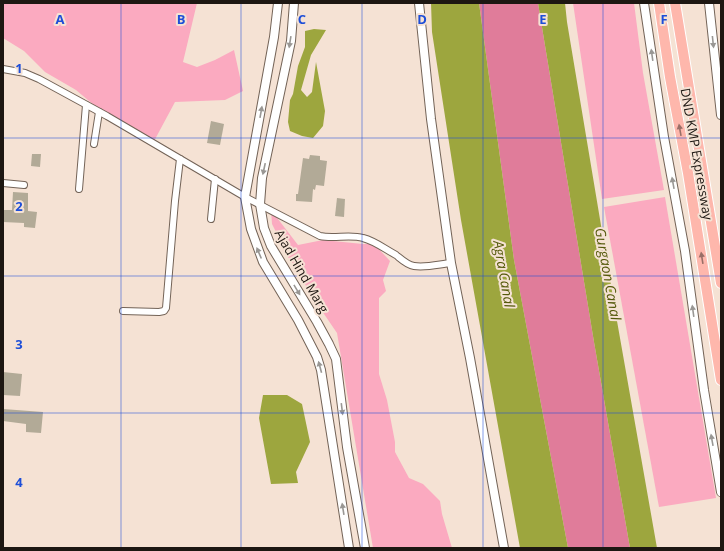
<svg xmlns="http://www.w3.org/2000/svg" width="724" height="551" font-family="'Open Sans',sans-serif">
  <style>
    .green { fill: #fbaac0 }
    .forest { fill: #e07c9a }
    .water { fill: #9da63e }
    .building { fill: #b2aa97 }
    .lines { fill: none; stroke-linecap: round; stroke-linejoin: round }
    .minor-casing { stroke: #736357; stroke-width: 8 }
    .tertiary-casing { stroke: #736357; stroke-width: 10 }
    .trunk-casing { stroke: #fff; stroke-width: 12 }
    .minor { stroke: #fff; stroke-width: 6 }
    .tertiary { stroke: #fff; stroke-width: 8 }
    .trunk { stroke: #feb7ac; stroke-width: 10 }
    .oneway { fill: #999794 }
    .oneway2 { fill: #996f67 }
    .grid { fill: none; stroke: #1d4ed8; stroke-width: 1; stroke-opacity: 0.55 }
    .labels { text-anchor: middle; stroke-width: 4; stroke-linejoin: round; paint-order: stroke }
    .street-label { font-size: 13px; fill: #1d1712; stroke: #f5e2d4 }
    .water-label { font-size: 14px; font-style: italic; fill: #54590a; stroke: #f5e2d4 }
    .grid-label { font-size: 13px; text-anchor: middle; font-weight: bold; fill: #1d4ed8; stroke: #f5e2d4; stroke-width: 4; stroke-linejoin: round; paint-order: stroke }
  </style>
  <rect width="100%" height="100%" fill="#f5e2d4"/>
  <g class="green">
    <path d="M3 3H197L183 62 197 67 215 60 234 50 243 91 225 100 175 102 153 143 107 116 76 90 45 72 24 51 3 38Z"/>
    <path d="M573 3H634L643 73 664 190 602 199Z"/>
    <path d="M665 197 716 498 659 507 604 207Z"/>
    <path d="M271 210 298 245 323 240 363 244H374L390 261 383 280 386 291 379 298V374L387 400 395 442V452L409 478 423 484 440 501 442 514 452 548H373L337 333 309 292 298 270 281 248 276 232 272 224Z"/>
  </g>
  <path class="forest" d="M479 3H538L594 342 630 548H568L514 260Z"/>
  <g class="water">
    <path d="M431 3H479L514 260 568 548H520L461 220 432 32Z"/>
    <path d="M538 3H565L567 22 617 321 657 548H630L594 342Z"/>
    <path d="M314 29 326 30 311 55 301 90 307 97 312 92 316 62 325 111 323 126 313 138 302 136 290 131 288 122 290 100 293 94 298 66 305 47V31Z"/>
    <path d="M263 395H287L302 404 310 442 296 472 298 483 271 484 259 418Z"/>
  </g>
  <g class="building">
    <path d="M211 121 224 124 220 145 207 143Z"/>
    <path d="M32 154H41L40 167 31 166Z"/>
    <path d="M310 155 320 156V160L327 161 324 186 316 185 315 190 313 189 312 202 296 201V194H298L303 158 309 159Z"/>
    <path d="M13 192 28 193V211L37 212 35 228 24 227V223L3 222V210H12Z"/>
    <path d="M337 198 345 199 344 217 335 216Z"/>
    <path d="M3 372 22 374 20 396 3 395Z"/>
    <path d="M3 409 43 412 41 433 26 432V424L3 421Z"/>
  </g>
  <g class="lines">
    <defs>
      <g id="minor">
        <path d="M3 69 25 73 39 79 107 116 245 197 320 236C334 239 350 234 363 238 375 241 385 249 396 255 401 259 407 265 414 266 426 268 440 264 451 263"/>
        <path d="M94 144 99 112"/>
        <path d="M3 183 24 185"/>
        <path d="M79 189 86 105"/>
        <path d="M211 219 215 179"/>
        <path d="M123 311 159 312 164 311 166 308 175 201 180 159"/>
      </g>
      <g id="tertiary">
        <path d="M278 3 274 37 245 197 251 229 263 262 298 320 317 357 321 370 349 548"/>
        <path d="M294 3 291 41 262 178 260 204 264 228 271 246 317 322 329 344 336 359 347 447 365 548"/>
        <path d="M419 3 431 119 451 263 470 358 504 548"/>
        <path d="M644 3 664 137 685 251 704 390 721 492"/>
        <path d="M709 3 721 115"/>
      </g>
      <g id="trunk">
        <path d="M659 3 670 77 688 173 721 380"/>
        <path d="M675 3 721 283"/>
      </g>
    </defs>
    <use href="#minor" class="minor-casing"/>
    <use href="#tertiary" class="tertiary-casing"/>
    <use href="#trunk" class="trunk-casing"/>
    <use href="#minor" class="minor"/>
    <use href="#tertiary" class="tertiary"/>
    <use href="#trunk" class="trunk"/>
  </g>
  <defs><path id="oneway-solid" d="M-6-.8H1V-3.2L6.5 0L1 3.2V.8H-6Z"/></defs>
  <g class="oneway">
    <use href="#oneway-solid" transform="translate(290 42) rotate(99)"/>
    <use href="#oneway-solid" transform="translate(713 42) rotate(84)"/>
    <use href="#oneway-solid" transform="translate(652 55) rotate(-98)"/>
    <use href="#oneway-solid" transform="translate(261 112) rotate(-80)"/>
    <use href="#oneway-solid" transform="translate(264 169) rotate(102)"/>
    <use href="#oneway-solid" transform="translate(673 183) rotate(-100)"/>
    <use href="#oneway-solid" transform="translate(259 253) rotate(-113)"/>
    <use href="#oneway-solid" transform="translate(297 290) rotate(59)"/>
    <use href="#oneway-solid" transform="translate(693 311) rotate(-98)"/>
    <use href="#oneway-solid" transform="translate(320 367) rotate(-105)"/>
    <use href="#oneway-solid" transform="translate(342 409) rotate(83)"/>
    <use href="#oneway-solid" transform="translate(712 440) rotate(-100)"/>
    <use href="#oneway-solid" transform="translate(343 509) rotate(-99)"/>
  </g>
  <g class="oneway2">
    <use href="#oneway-solid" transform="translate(680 130) rotate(-100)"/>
    <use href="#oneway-solid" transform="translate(702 258) rotate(-99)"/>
  </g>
  <path class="grid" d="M121 3V548M241 3V548M362 3V548M483 3V548M603 3V548M3 138H721M3 276H721M3 413H721"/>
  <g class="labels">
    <g class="street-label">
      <text transform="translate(697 154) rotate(80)" y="5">DND KMP Expressway</text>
      <text transform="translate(302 271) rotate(60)" y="5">Ajad Hind Marg</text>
    </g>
    <g class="water-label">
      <text transform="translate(504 274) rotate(80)" y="5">Agra Canal</text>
      <text transform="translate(608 274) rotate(80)" y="5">Gurgaon Canal</text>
    </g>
  </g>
  <g class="grid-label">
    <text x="60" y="24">A</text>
    <text x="181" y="24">B</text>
    <text x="302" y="24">C</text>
    <text x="422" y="24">D</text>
    <text x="543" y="24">E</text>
    <text x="664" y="24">F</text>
    <text x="19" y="73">1</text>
    <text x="19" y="211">2</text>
    <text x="19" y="349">3</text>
    <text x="19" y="487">4</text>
  </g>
  <rect width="724" height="551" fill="none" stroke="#1d1712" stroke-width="8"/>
</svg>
